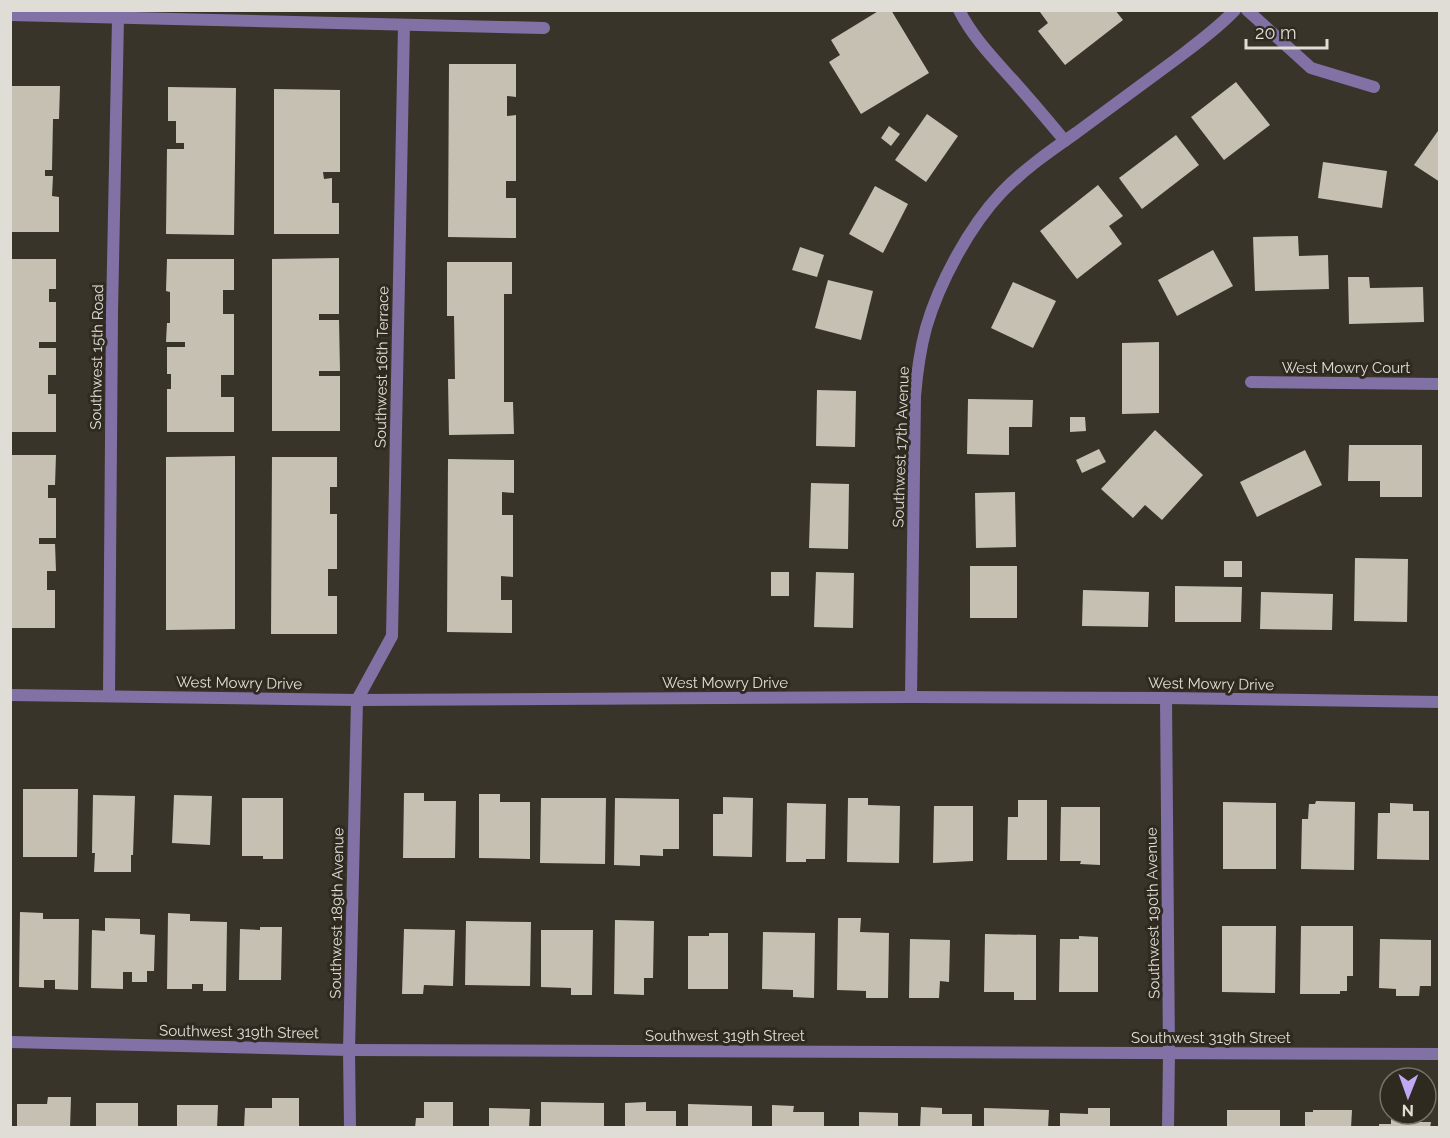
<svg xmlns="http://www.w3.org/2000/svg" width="1450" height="1138" font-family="Raleway,sans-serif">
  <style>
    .building { fill: #c6c0b3 }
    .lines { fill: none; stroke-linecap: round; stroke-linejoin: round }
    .minor { stroke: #8271a5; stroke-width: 12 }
    .tertiary { stroke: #8271a5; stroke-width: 12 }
    .labels { text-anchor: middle; stroke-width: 6; stroke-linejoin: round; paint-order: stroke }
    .street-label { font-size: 15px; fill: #e0ddd6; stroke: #2f2a20 }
  </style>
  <rect width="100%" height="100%" fill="#393429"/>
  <g class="building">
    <path d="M880 10H891L929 73 861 114 829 62 840 55 831 40Z"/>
    <path d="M1041 10H1115L1123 20 1065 65 1038 31 1048 23 1040 12Z"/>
    <path d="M449 64H516V97L507 96V116L516 115V181H506V198H516V238L448 237Z"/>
    <path d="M1236 82 1270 125 1224 160 1191 117Z"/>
    <path d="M10 86H60L59 119H53L52 170H45V176H53L52 196 59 197V232H10Z"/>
    <path d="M168 87 236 88 234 235 166 234 167 149H184V143H176V121H168Z"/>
    <path d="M274 89 340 90V172H323L324 179 332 178V203H339V234H274Z"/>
    <path d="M927 114 958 136 926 182 895 160Z"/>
    <path d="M889 126 900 134 891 146 881 138Z"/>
    <path d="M1440 128V182L1414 165Z"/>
    <path d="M1176 135 1199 165 1142 209 1119 178Z"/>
    <path d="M1323 162 1387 171 1382 208 1318 198Z"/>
    <path d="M1098 185 1123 216 1109 226 1122 244 1077 279 1040 231Z"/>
    <path d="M875 186 908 204 883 253 849 234Z"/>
    <path d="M1298 236 1299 256 1328 255 1329 289 1255 291 1253 237Z"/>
    <path d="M800 247 824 255 817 277 792 270Z"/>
    <path d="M1213 250 1233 286 1177 316 1158 280Z"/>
    <path d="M339 258V314H319V320H339L340 371H319V376H340V431H272V259Z"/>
    <path d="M10 259H56V289H49V302H56V342H39V348H56V375H48V394H56V432H10Z"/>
    <path d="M167 259H234V290H223V314H234V375H221V397H234V432H167V389H171V374H167V347H185V342H166L167 323H170V292L166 291Z"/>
    <path d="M447 262H512V294H504V402H513L514 434 449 435 448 379H455L454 316H447Z"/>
    <path d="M1348 277H1369L1370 288 1423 287 1424 322 1349 324Z"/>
    <path d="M828 280 873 291 861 340 815 328Z"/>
    <path d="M1013 282 1056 301 1033 348 991 328Z"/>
    <path d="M1159 342V413L1122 414V343Z"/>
    <path d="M817 390 856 391 855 447 816 446Z"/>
    <path d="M968 399 1033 400 1032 427H1009V455L967 454Z"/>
    <path d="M1070 417H1085L1086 431 1070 432Z"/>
    <path d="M1155 430 1203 475 1162 520 1145 505 1133 518 1101 489Z"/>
    <path d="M1349 445H1422V497H1380V481H1348Z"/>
    <path d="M1099 449 1106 462 1082 473 1076 460Z"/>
    <path d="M1305 450 1322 485 1257 517 1240 482Z"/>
    <path d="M10 455H56L55 485H48V498H56V538H39V544H55L56 571H47V590H55V628H10Z"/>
    <path d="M235 456V629L166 630V457Z"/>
    <path d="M272 457H337V487H330V514H337V569H328V596H337V634H271Z"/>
    <path d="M448 459 514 460V493L502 492V515H513V577L501 576V600H512V633L447 632Z"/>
    <path d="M811 483 849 484 848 549 809 548Z"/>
    <path d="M1015 492 1016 547 976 548 975 493Z"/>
    <path d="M1355 558 1408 559 1407 622 1354 621Z"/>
    <rect x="1224" y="561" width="18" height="16"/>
    <rect x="970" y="566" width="47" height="52"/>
    <rect x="771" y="572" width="18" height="24"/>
    <path d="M816 572 854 573 853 628 814 627Z"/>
    <path d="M1175 586 1242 587 1241 622H1175Z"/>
    <path d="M1083 590 1149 592 1148 627 1082 626Z"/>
    <path d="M1261 592 1333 594 1332 630 1260 629Z"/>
    <path d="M23 789H78L77 857H23Z"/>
    <path d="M404 793H424V801H456L455 858H403Z"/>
    <path d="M479 794H500V802H530V859L479 858Z"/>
    <path d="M93 795 135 796 133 855H131V872H94L95 853H92Z"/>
    <path d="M174 795 212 796 210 845 172 843Z"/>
    <path d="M723 797 753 798 752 857 713 856V814H723Z"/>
    <path d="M242 798H283V859H263V856H242Z"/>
    <path d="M541 798H606L605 864 540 863Z"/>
    <path d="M615 798 679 799V849H663V856L640 855V866L614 865Z"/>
    <path d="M848 798H868V805L900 806 899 863 847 862Z"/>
    <path d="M1018 800H1047V860H1007L1008 817H1018Z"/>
    <path d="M1316 801 1355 802 1354 870 1301 869 1302 819H1308L1309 804H1315Z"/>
    <path d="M1223 802 1276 803V869H1223Z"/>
    <path d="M787 803 826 804 825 859H806V862H786Z"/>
    <path d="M1390 803 1413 804V811H1429V860L1377 859 1378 813H1390Z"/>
    <path d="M934 806H973V861L933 863Z"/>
    <path d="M1061 807H1100V865L1080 864 1081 861H1060Z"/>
    <path d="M20 912 43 913V919H79L78 990 55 989V980H44V988L19 987Z"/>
    <path d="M168 913 190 914V921L227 922 226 991H203V984H192V989H167Z"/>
    <path d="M105 918 140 919V934L155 935 154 971H147V982H132V972H123V989L91 988 92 930 105 931Z"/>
    <path d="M838 918H861L860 932 889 933 888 998H866V991L837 990Z"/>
    <path d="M615 920 654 921 653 978H644V995L614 994Z"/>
    <path d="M466 921 531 922 530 986 465 985Z"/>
    <path d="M1222 926H1276L1275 993 1222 992Z"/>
    <path d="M1301 926H1353V976H1347V991H1340V994H1300Z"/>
    <path d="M260 927H282L281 980H239L240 929 260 930Z"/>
    <path d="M404 929 455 930 453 986 424 985 423 994H402Z"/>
    <path d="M541 930H593L592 995H571V988L541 987Z"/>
    <path d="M763 932 815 933 814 998 793 997V990L762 989Z"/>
    <path d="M709 933H728V989H688V936H709Z"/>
    <path d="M985 934 1036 935V1000H1014V992H984Z"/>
    <path d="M1079 936 1098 937V992H1059L1060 939H1079Z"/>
    <path d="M910 939 950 940 949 982 940 981 939 998H909Z"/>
    <path d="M1380 939 1431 940V986H1420L1419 996H1396V989L1379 988Z"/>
    <path d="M48 1097H71L70 1128H17V1104H47Z"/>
    <path d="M272 1098H299V1128H244L245 1108H272Z"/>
    <path d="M424 1102H453V1128H415L416 1118H424Z"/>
    <path d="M541 1102 604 1103V1128H541Z"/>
    <path d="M646 1102V1111H676V1128H625V1103Z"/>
    <rect x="96" y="1103" width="42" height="25"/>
    <path d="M688 1104 752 1106V1128H688Z"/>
    <path d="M177 1105H218L217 1128H177Z"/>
    <path d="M772 1105 794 1106 793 1112H824V1128H772Z"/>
    <path d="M921 1107 942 1108V1114H972V1128H920Z"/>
    <path d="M489 1108 530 1109 529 1128H489Z"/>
    <path d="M984 1108 1049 1110 1048 1128H984Z"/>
    <path d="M1088 1108H1110V1128H1060V1113L1088 1114Z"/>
    <rect x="1227" y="1110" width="53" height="18"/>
    <path d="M1313 1110H1352L1351 1128H1305V1112H1313Z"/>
    <path d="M859 1112 898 1113V1128H859Z"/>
    <path d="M1391 1114 1414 1115V1122H1431L1430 1128H1379V1124H1391Z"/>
  </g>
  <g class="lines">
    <g class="minor">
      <path d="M959 10C974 40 998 63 1019 87 1035 105 1050 123 1065 141"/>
      <path d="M1247 10 1311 68 1374 87"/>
      <path d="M10 15 544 28"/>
      <path d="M1251 382 1440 384"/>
      <path d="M109 696 112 312 118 19"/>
      <path d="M911 697 915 396C917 373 920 350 926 328 939 283 969 227 1001 193 1023 170 1050 151 1076 133 1109 109 1142 84 1175 60 1196 44 1217 29 1235 10"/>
      <path d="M1166 698 1169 1053 1168 1128"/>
      <path d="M10 1042 349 1050 1440 1054"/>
      <path d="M350 1128 349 1050 357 700 392 636 404 25"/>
    </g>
    <path class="tertiary" d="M10 695 357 700 911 697 1166 698 1440 702"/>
  </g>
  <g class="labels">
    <g class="street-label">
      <text transform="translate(97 357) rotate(-89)" y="5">Southwest 15th Road</text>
      <text transform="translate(382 367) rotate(-89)" y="5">Southwest 16th Terrace</text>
      <text x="1346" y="373">West Mowry Court</text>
      <text transform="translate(901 447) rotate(-88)" y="5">Southwest 17th Avenue</text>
      <text transform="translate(239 683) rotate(1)" y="5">West Mowry Drive</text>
      <text x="725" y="688">West Mowry Drive</text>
      <text transform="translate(1211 684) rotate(1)" y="5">West Mowry Drive</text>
      <text transform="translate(337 913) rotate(-89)" y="5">Southwest 189th Avenue</text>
      <text transform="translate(1153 913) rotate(-91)" y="5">Southwest 190th Avenue</text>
      <text transform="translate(239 1032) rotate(1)" y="5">Southwest 319th Street</text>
      <text x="725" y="1041">Southwest 319th Street</text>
      <text x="1211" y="1043">Southwest 319th Street</text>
    </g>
  </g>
  <rect width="1450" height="1138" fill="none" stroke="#e0ddd6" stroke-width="24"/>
  <g transform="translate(1408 1096) rotate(181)"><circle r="28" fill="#2f2a20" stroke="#767269" stroke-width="1.5"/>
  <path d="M0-4.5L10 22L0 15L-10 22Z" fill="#c1a8f3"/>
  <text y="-9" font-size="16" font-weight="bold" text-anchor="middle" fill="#e0ddd6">N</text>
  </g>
  <path d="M1246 39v9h81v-9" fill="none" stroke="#e0ddd6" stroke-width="3"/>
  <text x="1255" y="39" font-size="18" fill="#e0ddd6" stroke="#2f2a20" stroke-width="4.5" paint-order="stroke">20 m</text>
</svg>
